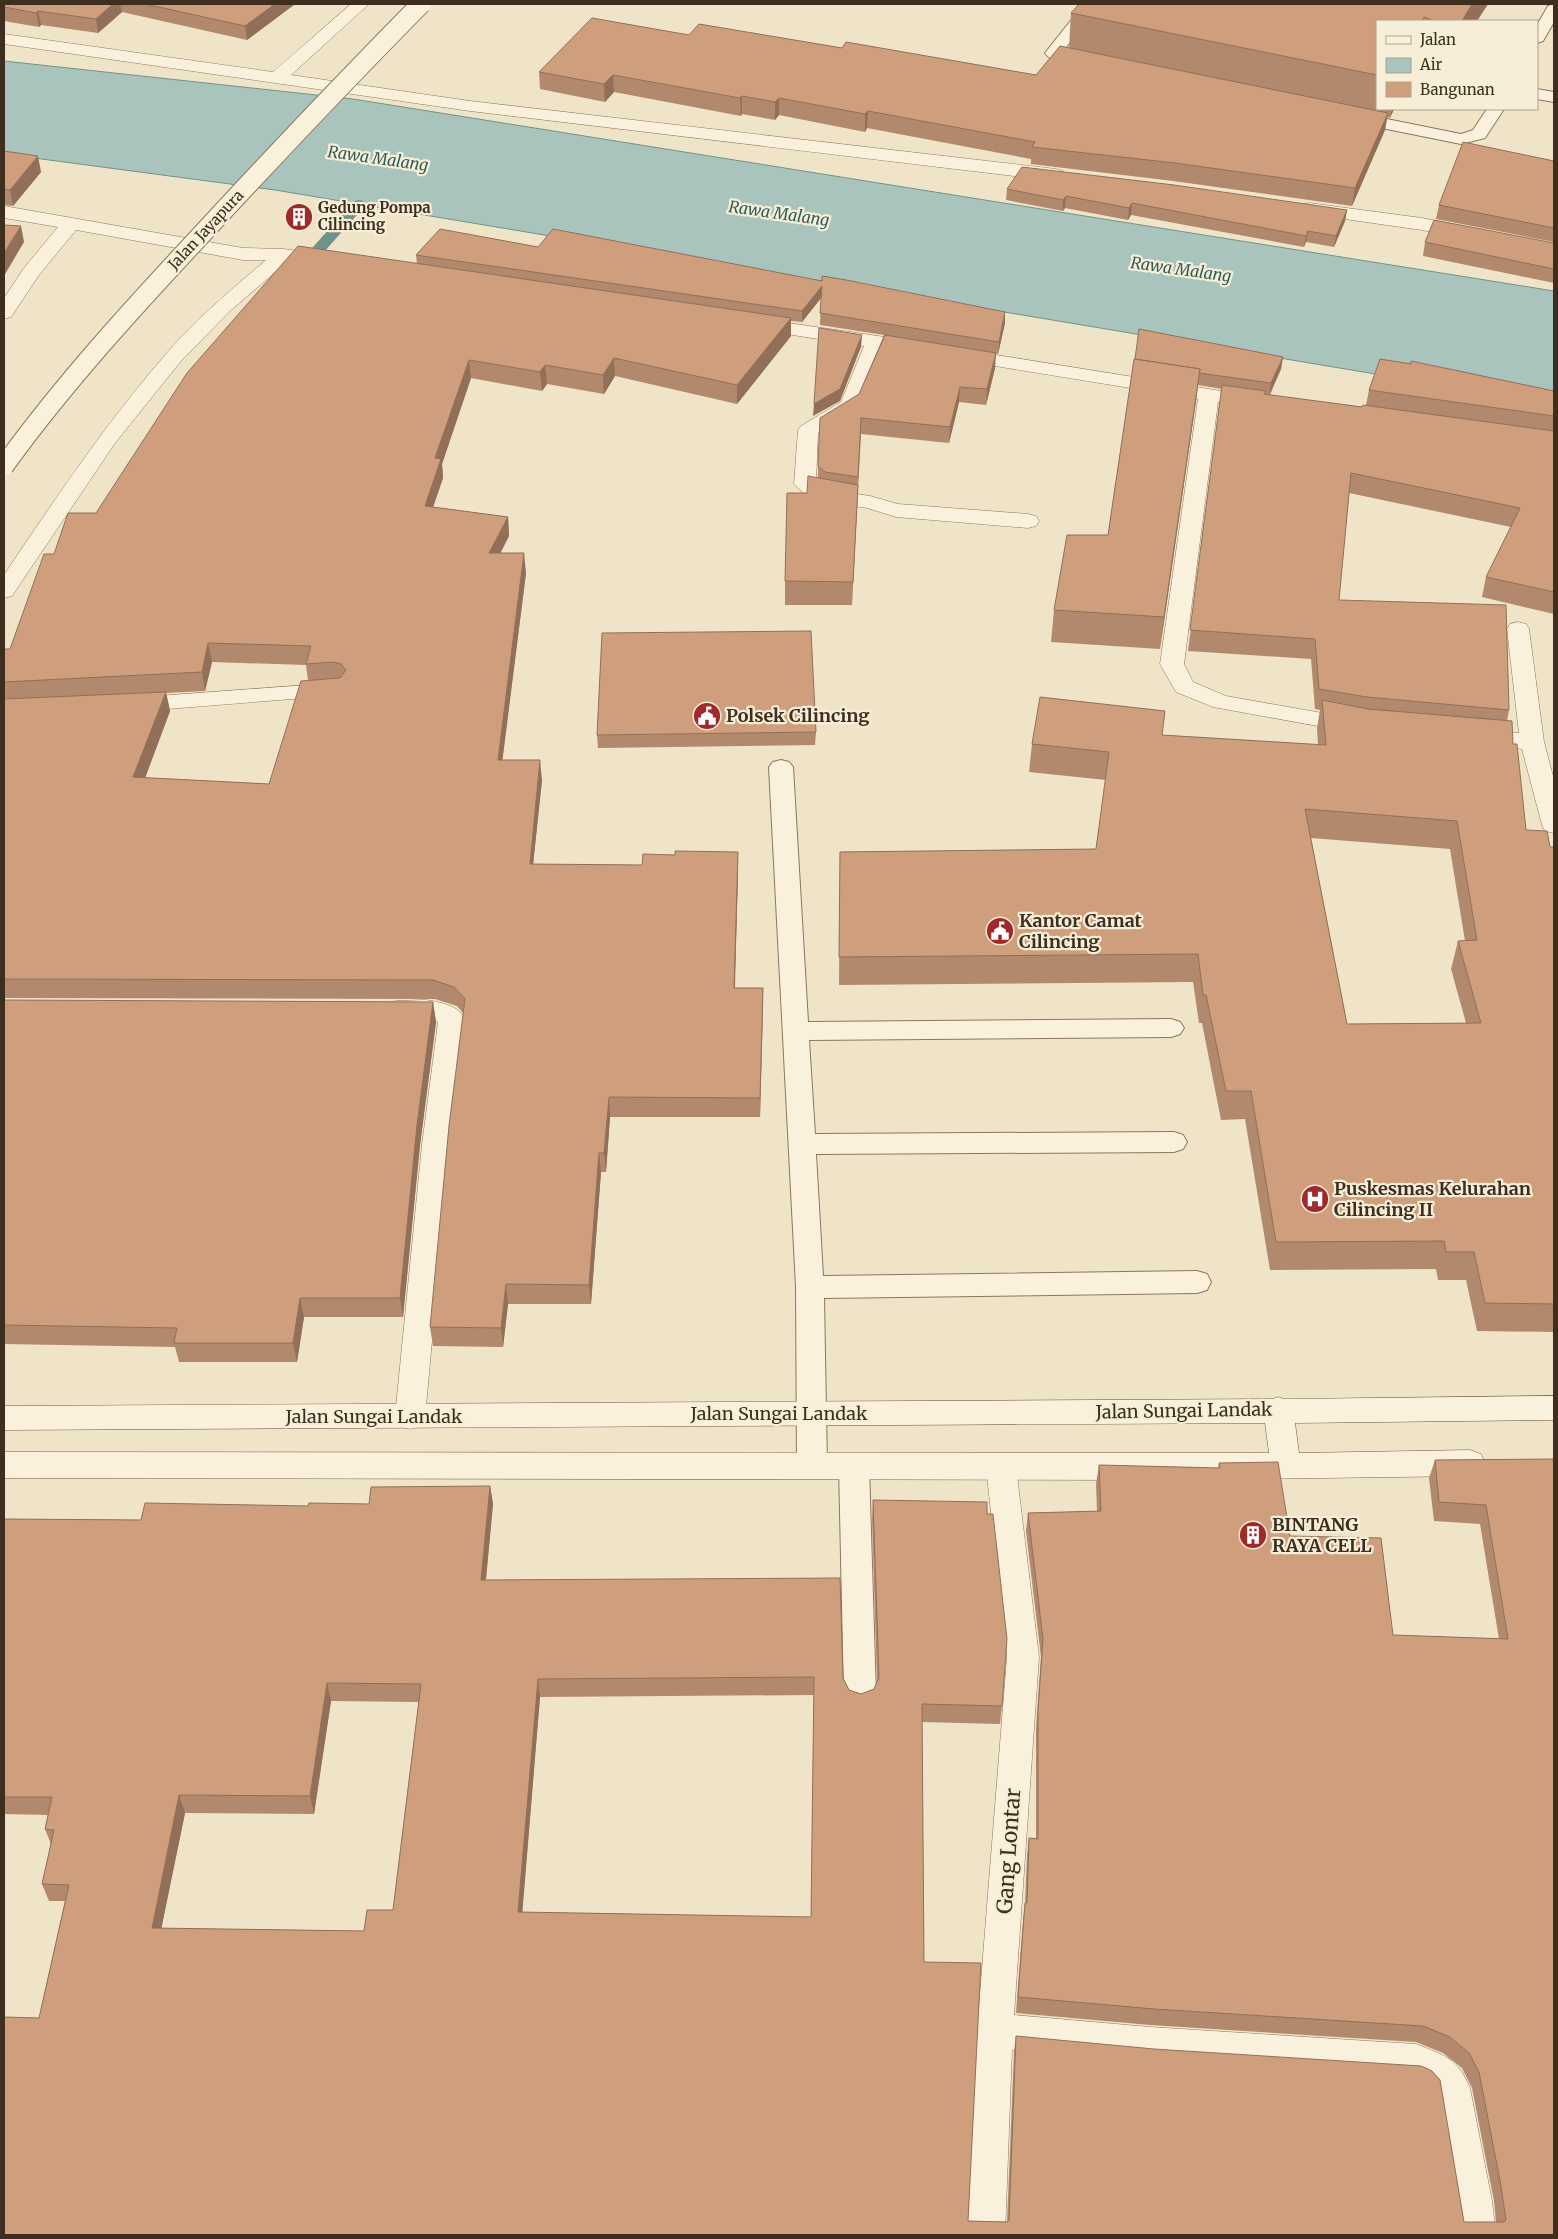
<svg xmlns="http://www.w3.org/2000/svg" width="1558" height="2239" font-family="Merriweather,serif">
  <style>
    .water { fill: #a9c4bc; stroke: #6f938a }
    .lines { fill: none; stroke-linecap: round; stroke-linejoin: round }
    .stream { fill: #6f938a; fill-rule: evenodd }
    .lane-casing { stroke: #8d765c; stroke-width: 2 }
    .street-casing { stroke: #8d765c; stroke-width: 1 }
    .secondary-casing { stroke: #6f573f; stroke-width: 1 }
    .lane { fill: #faf1dc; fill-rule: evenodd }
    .street { fill: #faf1dc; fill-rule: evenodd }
    .secondary { fill: #faf1dc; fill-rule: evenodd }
    .street-bridge-casing { stroke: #8d765c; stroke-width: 21; stroke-linecap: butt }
    .street-bridge { stroke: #faf1dc; stroke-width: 19 }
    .wall { fill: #b2896c; fill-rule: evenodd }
    .shaded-wall { fill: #916f58 }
    .building { fill: #cf9f7d; stroke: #916f58; fill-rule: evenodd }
    .labels { text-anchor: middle; stroke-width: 4.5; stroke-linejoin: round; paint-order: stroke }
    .far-poi-label { font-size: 15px; font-weight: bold; fill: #3d2e20; stroke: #f7eed8; text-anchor: start }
    .far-street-label { font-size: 15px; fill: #3d2e20; stroke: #f7eed8 }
    .far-water-label { font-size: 16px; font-style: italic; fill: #2f5d5a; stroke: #f7eed8 }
    .poi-label { font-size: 18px; font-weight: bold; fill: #3d2e20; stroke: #f7eed8; text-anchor: start }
    .street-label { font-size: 18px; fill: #3d2e20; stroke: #f7eed8 }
    .near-street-label { font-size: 21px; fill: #3d2e20; stroke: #f7eed8 }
  </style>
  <rect width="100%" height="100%" fill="#f0e4c8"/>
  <path class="water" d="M4 61 353 99 1554 291V402L1417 381 275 190 4 154Z"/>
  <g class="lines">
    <path class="stream" d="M359 200 364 201 365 204 364 207 307 271H297L295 268 297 265 354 201Z"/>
    <defs>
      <g id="lane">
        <path d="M1084 4H1100L1063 51 1094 59 1096 63 1094 67C1082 70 1052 64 1045 53Z"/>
        <path d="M1554 4V22L1543 41 1537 43V25L1548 6Z"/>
        <path d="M1537 89 1554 92V102L1537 99Z"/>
        <path d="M1487 109H1504L1485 138 1461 144 1352 122 1346 121 1343 117 1346 113 1352 112 1461 134 1473 130Z"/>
        <path d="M781 760 789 762 793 767 808 1022 1171 1019 1180 1022 1184 1028 1180 1034 1171 1037 809 1040 815 1134 1174 1132 1183 1135 1187 1142 1183 1149 1174 1152 816 1154 823 1276 1197 1271 1207 1274 1211 1282 1207 1290 1197 1293 824 1298 827 1466 822 1475 812 1478 802 1475 797 1466 796 1287 769 767 773 762Z"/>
        <path d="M854 1454 864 1457 869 1466 876 1696 871 1706 860 1710 849 1706 844 1696 839 1466 844 1457Z"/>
      </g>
      <g id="street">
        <path d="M351 4H369L291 75 470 101 1056 169 1063 171 1065 175 1063 179 1056 181 470 111 4 44V34L273 72Z"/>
        <path d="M1309 203 1422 218 1476 229 1479 233 1476 237 1469 239 1422 230 1302 213 1300 209 1302 205Z"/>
        <path d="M4 206 243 248 284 249 326 255 333 257 336 261 333 265 326 267 288 261 230 311 181 361 115 443 12 596 4 598V575C55 499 106 423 166 354 196 319 231 290 266 260H243L76 230 39 275 11 317 4 319V298L24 268 58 227 4 218Z"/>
        <path d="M754 318 919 342 926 344 929 348 926 352 919 354 883 349 857 409 818 433 816 482 824 489 870 496 898 504 1028 514 1036 516 1039 521 1036 526 1028 528 896 517 867 508 810 499 794 484 798 430 801 426 841 402 864 346 747 328 744 324 747 320Z"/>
        <path d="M959 349 1265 398 1268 402 1265 406 1258 408 1218 402 1184 664 1193 682 1226 696 1356 719 1364 721 1368 726 1364 731 1356 733 1213 707 1176 692 1160 664 1198 399 952 359 949 355 952 351Z"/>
        <path d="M1518 622 1526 624 1529 629 1544 742 1554 780V833L1545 831 1542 825 1522 749 1468 742 1464 737 1468 732 1476 729 1519 733 1507 629 1510 624Z"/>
        <path d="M334 683 342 685 346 690 342 695 130 712 122 710 118 705 122 700 130 698Z"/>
        <path d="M426 1000C440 1002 457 1005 465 1018L450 1145 425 1417 421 1426 410 1429 399 1426 395 1417 422 1145 438 1022C423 1014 403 1021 387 1017L383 1010 387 1003 396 1001Z"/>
        <path d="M1001 1454 1012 1458 1016 1467 1039 1657 1014 2015 1150 2027 1416 2044C1445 2056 1457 2057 1470 2088L1492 2201 1496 2235H1458L1454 2201 1435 2095 1427 2085 1415 2080 1150 2063 1012 2050 1005 2235H967L977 2031 1007 1657 986 1467 990 1458Z"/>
      </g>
      <path id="secondary" d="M1554 1396V1420L1295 1423 1299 1453 1470 1450 1481 1454 1485 1463 1481 1472 1470 1476 1166 1480 4 1478V1452L1269 1453 1265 1423 4 1430V1406L1272 1399 1278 1397 1284 1399Z"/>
    </defs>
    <use href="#lane" class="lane-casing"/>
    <use href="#street" class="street-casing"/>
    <use href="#secondary" class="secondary-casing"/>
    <use href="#lane" class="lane"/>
    <use href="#street" class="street"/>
    <use href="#secondary" class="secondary"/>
    <defs>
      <path id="street-bridge" d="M4 466C64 383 133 308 202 234 274 156 347 79 421 4"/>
    </defs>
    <use href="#street-bridge" class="street-bridge-casing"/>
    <use href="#street-bridge" class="street-bridge"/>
  </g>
  <g class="wall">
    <path d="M4 4H295L247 40 122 12 98 33 41 25 39 27 4 21Z"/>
    <path d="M1488 4 1477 21H1377V109H1394L1390 118 1387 117 1385 130 1352 206 1173 181 1031 164V159L867 128 865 132 779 115 775 120 742 114 741 116 614 92 605 102 540 89 539 72 689 35 842 48 1036 75 1069 47 1071 13Z"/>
    <path d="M4 151 41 172 13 206 4 205Z"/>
    <path d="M1554 161V242L1436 219 1439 205Z"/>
    <path d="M1007 189 1347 210 1345 221 1334 247 1306 242 1304 247 1131 215 1128 220 1065 208 1063 211 1006 200Z"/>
    <path d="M1425 242 1554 243V283L1423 256Z"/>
    <path d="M538 247 822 281 1005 312V323L998 354 995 353V368L986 405 959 402 949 443 861 434 852 605H785V581L807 493 818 478V466L859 394 884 335 820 325 821 298 802 322 791 321V336L737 404 615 376 604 394 547 384 542 391 471 378 442 464 443 478 433 507 508 517 509 536 500 553 526 573 502 760 542 780 533 864 642 865 675 855 738 852V871L735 988H763L760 1117H610L606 1172H601L591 1304H508L503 1347 433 1346 430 1327 463 1013 457 1006 435 999 4 998V649H10L54 554 96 513 417 264 416 255ZM212 662 306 665 308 680 269 784 145 778 170 711 166 693 205 691Z"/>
    <path d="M1283 357 1281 369 1270 395 1362 407 1366 405 1369 390 1554 391V614L1482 597 1486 577 1511 527 1349 493 1339 600 1509 710 1507 721 1513 744 1526 830 1550 847H1554V1332L1477 1331 1466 1280H1438L1436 1269 1270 1270 1245 1119 1221 1120 1202 1023H1199L1193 982 839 985 840 852 1096 849 1106 780 1029 772 1032 744 1162 735 1318 745 1317 728 1320 710 1315 709 1311 659 1188 651 1222 389 1198 385 1160 649 1051 642 1054 610 1108 535 1134 359ZM1311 838 1450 849 1465 941H1458L1451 969 1466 1023 1347 1024Z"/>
    <path d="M816 732 815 745 598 748 597 735Z"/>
    <path d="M4 1000 433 1002 436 1022 420 1145 403 1317H304L297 1362H179L175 1347 4 1344Z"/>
    <path d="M1553 1459 1554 2235H4L39 2018 65 1901H49L42 1884 51 1844 45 1829 48 1815 4 1814V1519L141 1520 308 1506 369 1504 490 1486 493 1504 486 1580 843 1678 849 1690 861 1694 874 1689 877 1681 872 1519 873 1500 987 1514 1002 1706 1000 1724 922 1722 924 1962 968 2221 1007 2222 1014 2052 1016 2036 1464 2222H1496L1494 2201 1472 2088 1462 2068 1443 2053 1416 2042 1150 2025 1016 2013 1023 1920 1025 1903 1027 1855 1029 1838H1036V1728L1041 1657 1026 1531 1028 1513 1097 1511 1096 1484 1099 1465 1218 1468 1219 1463 1290 1536 1393 1635 1499 1639 1480 1524 1434 1521 1429 1478 1435 1460ZM814 1695 811 1917 522 1912 540 1697ZM331 1701 419 1702 393 1910 364 1931 161 1928 185 1813 314 1814Z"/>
  </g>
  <g class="shaded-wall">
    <path d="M113 4H120L122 12 98 33 96 19Z"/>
    <path d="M275 4H295L247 40 245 26Z"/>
    <path d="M1472 4H1488L1477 21H1462Z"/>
    <path d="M38 11 41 25 39 27 36 13Z"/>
    <path d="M613 75 614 92 605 102 604 84Z"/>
    <path d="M742 96V114L741 116 740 98Z"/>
    <path d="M779 98V115L775 120V102Z"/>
    <path d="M1392 109H1394L1390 118Z"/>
    <path d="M868 111 867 128 865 132V114Z"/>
    <path d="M1388 113 1385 130 1352 206 1355 188Z"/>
    <path d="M38 156 41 172 13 206 10 190Z"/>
    <path d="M1066 196 1065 208 1063 211V200Z"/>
    <path d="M1132 203 1131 215 1128 220 1129 208Z"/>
    <path d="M1347 210 1345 221 1334 247 1336 236Z"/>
    <path d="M21 226 24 242 4 276V253Z"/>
    <path d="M1308 231 1306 242 1304 247 1306 236Z"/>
    <path d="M822 286 821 298 802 322V311Z"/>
    <path d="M1005 312V323L998 354 999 342Z"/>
    <path d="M791 318V336L737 404V385Z"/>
    <path d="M862 335 861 347 840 401 813 416 814 404Z"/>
    <path d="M996 353 995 368 986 405 987 389Z"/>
    <path d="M1283 357 1281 369 1269 395 1271 383Z"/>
    <path d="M614 358 615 376 604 394 603 375Z"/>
    <path d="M469 360 471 378 442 464 443 478 427 525 425 506 435 458Z"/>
    <path d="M545 365 547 384 542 391 540 372Z"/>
    <path d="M1200 369 1196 401 1160 649 1164 617Z"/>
    <path d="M960 387 959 402 949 443 950 427Z"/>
    <path d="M858 485 857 508 852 605 853 582Z"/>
    <path d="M508 517 509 536 491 572 489 553Z"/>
    <path d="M524 553 526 573 500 780 498 760Z"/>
    <path d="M208 643 212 662 205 691 202 672Z"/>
    <path d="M166 692 170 711 138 797 133 777Z"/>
    <path d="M540 760 542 780 531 884 530 864Z"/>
    <path d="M738 852V871L734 1007V988Z"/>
    <path d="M763 988V1007L760 1117V1098Z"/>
    <path d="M433 1002 436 1022 420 1145 403 1317 400 1298 417 1125Z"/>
    <path d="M609 1097 610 1117 606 1172 604 1153Z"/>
    <path d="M599 1153 601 1172 591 1304 589 1285Z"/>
    <path d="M506 1284 508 1304 503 1347 501 1328Z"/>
    <path d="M300 1298 304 1317 297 1362 293 1343Z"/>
    <path d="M490 1486 493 1504 484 1598 481 1580Z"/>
    <path d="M538 1679 540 1697 521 1929 518 1912Z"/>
    <path d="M327 1683 331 1701 314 1814 310 1796Z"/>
    <path d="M179 1795 185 1813 158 1945 152 1928Z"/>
  </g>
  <g class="building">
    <path d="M4 4H113L96 19 38 11 36 13 4 7Z"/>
    <path d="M145 4H275L245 26Z"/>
    <path d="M1079 4H1472L1462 21H1434L1424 17 1422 21H1377V75L1071 13Z"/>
    <path d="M592 18 689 35 699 24 842 48 846 42 1036 75 1060 46 1388 113 1355 188 1175 163 1032 147 1035 142 868 111 865 114 779 98 775 102 742 96 740 98 613 75 604 84 539 72Z"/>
    <path d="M1463 142 1554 161V228L1439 205Z"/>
    <path d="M4 151 38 156 10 190 4 189Z"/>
    <path d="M1022 167 1174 185 1347 210 1336 236 1308 231 1306 236 1132 203 1129 208 1066 196 1063 200 1007 189Z"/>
    <path d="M1434 220 1554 243V269L1425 242Z"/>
    <path d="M4 225 21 226 4 253Z"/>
    <path d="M440 229 538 247 553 229 822 281V276L846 280 1005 312 999 342 820 313 822 286 802 311 416 255Z"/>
    <path d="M298 246 791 318 737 385 614 358 603 375 545 365 540 372 469 360 435 458 441 459 425 506 508 517 489 553H524L498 760H540L530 864 642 865 643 854 675 855V851L738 852 734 988H763L760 1098 609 1097 604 1153H599L589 1285 506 1284 501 1328 430 1327 449 1126 465 999 454 987 433 980 4 979V699L166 692 133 777 269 784 301 681 340 678 346 670 341 664 333 662 306 664 311 646 208 643 202 672 4 682V649H10L44 554H54L68 513H96L187 373Z"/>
    <path d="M819 328 862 335 840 389 814 404Z"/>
    <path d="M1139 329 1283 357 1271 383 1199 373 1200 369 1135 359Z"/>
    <path d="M885 335 996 353 987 389 960 387 950 427 861 418 858 477 825 472 818 466 820 418 859 394Z"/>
    <path d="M1134 359 1200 369 1164 617 1054 610 1067 535H1108Z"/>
    <path d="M1380 359 1411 364V361L1554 391V416L1369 390Z"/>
    <path d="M1222 385 1266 391 1264 394 1362 407 1363 405 1554 431V592L1486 577 1520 508 1351 473 1339 600 1506 605 1509 710 1367 697 1319 689 1315 639 1190 630Z"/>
    <path d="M808 476 858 485 853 582 785 581 787 493H807Z"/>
    <path d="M811 631 816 732 597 735 602 633Z"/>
    <path d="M1040 697 1165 711 1162 735 1326 745 1322 700 1368 709 1512 721 1513 744H1517L1526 830 1547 831 1550 847H1554V1304L1485 1303 1474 1252H1446L1444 1241 1276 1242 1251 1091H1226L1206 995H1203L1198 954 839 957 840 852 1096 849 1109 752 1032 744ZM1305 809 1457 821 1477 940 1458 941 1481 1023 1347 1024Z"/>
    <path d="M4 1000 433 1002 417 1125 400 1298H300L293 1343H174L177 1328 4 1325Z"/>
    <path d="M1553 1459 1554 1466V2235H4V2017L39 2018 69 1885 42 1884 54 1830 45 1829 52 1797H4V1519L141 1520 145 1503 308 1506 309 1503 369 1504 371 1487 490 1486 481 1580 840 1578 843 1678 849 1690 861 1694 874 1689 879 1678 873 1500 987 1502V1514H993L1007 1639 1002 1706 922 1704 924 1962 981 1963 968 2221 1007 2222 1009 2220 1016 2036 1154 2049 1421 2066 1432 2071 1440 2080 1464 2222H1504L1506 2220 1501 2186 1479 2072 1469 2053 1450 2037 1423 2026 1154 2009 1018 1997 1025 1903H1027L1029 1838 1038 1839V1710L1043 1639 1028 1513 1101 1511 1099 1465 1220 1468 1219 1463 1278 1462 1290 1536 1381 1538 1393 1635 1508 1639 1486 1505 1439 1502 1435 1460ZM814 1677 811 1917 518 1912 538 1679ZM327 1683 421 1684 393 1910H367L364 1931 152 1928 179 1795 310 1796Z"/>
  </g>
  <defs>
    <symbol id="building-disc" viewBox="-11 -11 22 22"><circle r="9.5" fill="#9e2a2b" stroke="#f7eed8"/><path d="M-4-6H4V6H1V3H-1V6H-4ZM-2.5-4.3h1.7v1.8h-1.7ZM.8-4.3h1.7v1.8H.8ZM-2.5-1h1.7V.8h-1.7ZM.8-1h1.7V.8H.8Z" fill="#fff"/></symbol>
    <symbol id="civic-disc" viewBox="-11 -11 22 22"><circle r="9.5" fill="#9e2a2b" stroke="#f7eed8"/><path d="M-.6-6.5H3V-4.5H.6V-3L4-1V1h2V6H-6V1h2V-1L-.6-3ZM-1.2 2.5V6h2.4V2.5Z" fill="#fff"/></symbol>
    <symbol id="hospital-disc" viewBox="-11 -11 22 22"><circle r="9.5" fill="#9e2a2b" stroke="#f7eed8"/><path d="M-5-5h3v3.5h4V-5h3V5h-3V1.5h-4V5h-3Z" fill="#fff"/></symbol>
  </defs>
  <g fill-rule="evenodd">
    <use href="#building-disc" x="283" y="201" width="32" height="32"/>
    <use href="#civic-disc" x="691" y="700" width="32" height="32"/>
    <use href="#civic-disc" x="984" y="915" width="32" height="32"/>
    <use href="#hospital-disc" x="1299" y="1183" width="32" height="32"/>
    <use href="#building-disc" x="1237" y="1519" width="32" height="32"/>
  </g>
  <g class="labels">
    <g class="far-poi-label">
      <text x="318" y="213">Gedung Pompa<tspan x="318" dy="17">Cilincing</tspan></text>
    </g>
    <g class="far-street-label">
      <text transform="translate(206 230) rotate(-47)" y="5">Jalan Jayapura</text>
    </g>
    <g class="far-water-label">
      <text transform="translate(378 158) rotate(8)" y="6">Rawa Malang</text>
      <text transform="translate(779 213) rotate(8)" y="6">Rawa Malang</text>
      <text transform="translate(1181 269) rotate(8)" y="6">Rawa Malang</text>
    </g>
    <g class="poi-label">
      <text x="726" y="722">Polsek Cilincing</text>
      <text x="1019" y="927">Kantor Camat<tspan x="1019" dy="21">Cilincing</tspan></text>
      <text x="1334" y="1195">Puskesmas Kelurahan<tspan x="1334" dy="21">Cilincing II</tspan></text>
      <text x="1272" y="1531">BINTANG<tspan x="1272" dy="21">RAYA CELL</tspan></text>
    </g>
    <g class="street-label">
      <text transform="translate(1184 1411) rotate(-1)" y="6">Jalan Sungai Landak</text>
      <text x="779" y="1420">Jalan Sungai Landak</text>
      <text x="374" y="1423">Jalan Sungai Landak</text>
    </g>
    <g class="near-street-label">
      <text transform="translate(1009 1851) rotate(-86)" y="7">Gang Lontar</text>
    </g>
  </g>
  <rect width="1558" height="2239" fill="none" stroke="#3d2e20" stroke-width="10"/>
  <rect x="1376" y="20" width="162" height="90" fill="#f7eed8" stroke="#ada18e"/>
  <rect x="1386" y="36" width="25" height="8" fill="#faf1dc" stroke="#ada18e"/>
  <text x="1420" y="45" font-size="15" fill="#3d2e20">Jalan</text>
  <rect x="1386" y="58" width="25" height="15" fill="#a9c4bc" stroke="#ada18e"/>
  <text x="1420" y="70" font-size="15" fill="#3d2e20">Air</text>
  <rect x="1386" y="82" width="25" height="15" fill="#cf9f7d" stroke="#ada18e"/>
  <text x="1420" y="95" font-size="15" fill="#3d2e20">Bangunan</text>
</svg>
